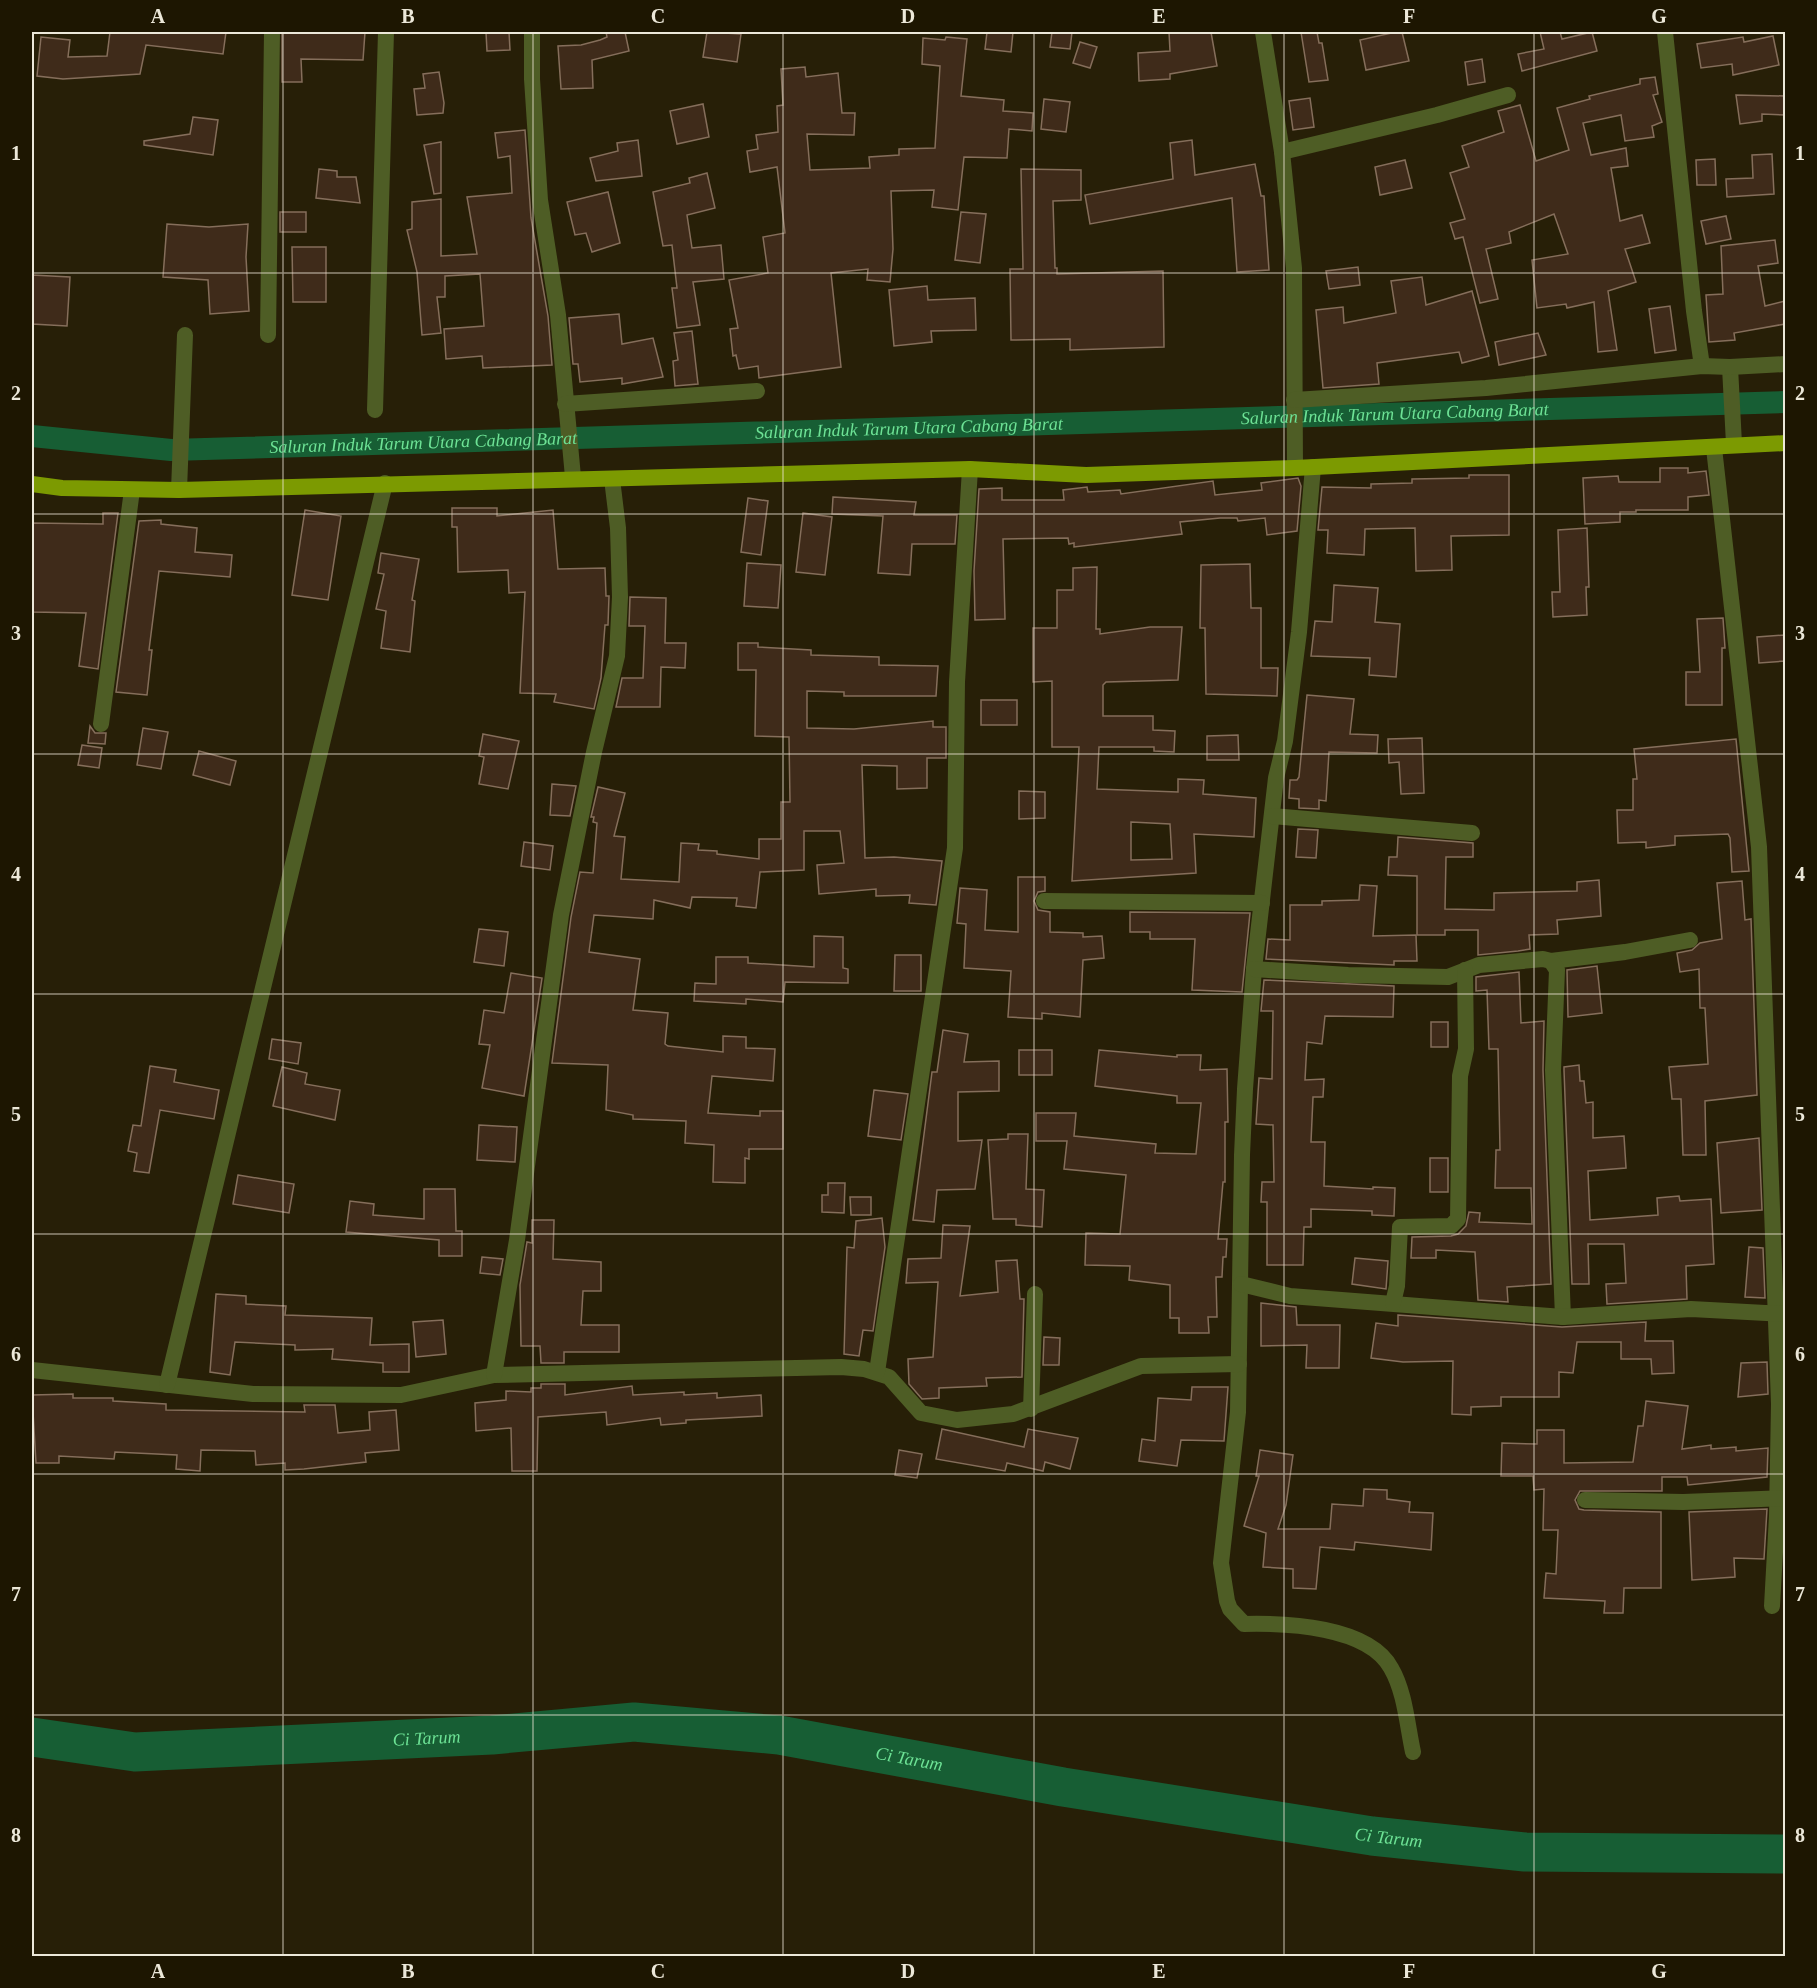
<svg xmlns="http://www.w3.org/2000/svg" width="1817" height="1988" font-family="'Times New Roman',serif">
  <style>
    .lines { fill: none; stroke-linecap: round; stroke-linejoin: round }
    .canal { stroke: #175e34; stroke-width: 22 }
    .river { stroke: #175e34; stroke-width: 39 }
    .building { fill: #3f2b1a; stroke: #856e5b; stroke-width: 1.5; fill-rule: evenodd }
    .minor { stroke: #4e5d25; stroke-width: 16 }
    .primary { stroke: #7c9a01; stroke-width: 16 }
    .grid { fill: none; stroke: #ece8d9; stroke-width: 1.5; stroke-opacity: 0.55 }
    .labels { text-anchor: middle; stroke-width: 5; stroke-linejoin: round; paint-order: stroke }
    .water-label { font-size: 18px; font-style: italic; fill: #6de295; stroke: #1d1601 }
    .neatline { fill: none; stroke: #ece8d9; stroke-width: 2 }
    .grid-label { font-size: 20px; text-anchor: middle; font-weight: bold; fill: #ece8d9 }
  </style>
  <rect width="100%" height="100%" fill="#271f07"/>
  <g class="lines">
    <path class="canal" id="s1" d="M32 436 171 450 1786 402"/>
    <path class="river" id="s2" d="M32 1737 135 1752 492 1735 634 1722 779 1735 1063 1787 1372 1836 1525 1852 1786 1854"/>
  </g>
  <g class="building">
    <path d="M110 32H226L223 54 146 45 140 74 63 79 37 76 41 37 70 40 68 57 107 56Z"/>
    <path d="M282 32H365L363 60 301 59 302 82H282Z"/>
    <path d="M486 32H509L510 50 487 51Z"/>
    <path d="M606 32H625L629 51 592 60 593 88 561 89 558 46 581 45 600 40 607 37Z"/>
    <path d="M707 32 741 34 737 62 703 57Z"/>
    <path d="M987 32H1013L1011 52 985 49Z"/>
    <path d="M1052 32H1072L1070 49 1050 47Z"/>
    <path d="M1169 32H1211L1217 66 1170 74V79L1139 81 1138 53 1170 51Z"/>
    <path d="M1301 32H1317L1319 43H1322L1328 80 1309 82Z"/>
    <path d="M1396 32H1402L1409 61 1366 70 1360 40Z"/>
    <path d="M1540 32H1560L1562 39 1592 32 1597 51 1522 71 1518 54 1544 49Z"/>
    <path d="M1773 36 1779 65 1733 75 1732 64 1701 68 1697 44 1743 37 1744 42Z"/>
    <path d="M946 37 967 39 961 96 1004 100 1003 111 1033 113 1032 131 1009 129 1007 158 964 157 958 210 932 207 934 190 891 191 893 249 890 282 867 280 868 269 831 273 841 367 759 378 758 366 739 369 736 355 733 356 730 329 738 328 729 280 768 273 763 237 785 233 777 167 750 172 747 151 758 149 756 135 778 132 777 106 783 105 781 69 805 67 806 77 838 73 842 113H855L854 135 807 134 810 170 870 168 869 157 899 155V149L935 148 940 66 922 64 923 38 945 40Z"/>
    <path d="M1080 42 1097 47 1090 68 1073 63Z"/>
    <path d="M1482 59 1485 82 1468 85 1465 62Z"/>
    <path d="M439 72 444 103 443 113 417 115 414 89 425 88 423 74Z"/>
    <path d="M1655 77 1658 94 1653 95 1662 122 1652 126 1654 137 1625 141 1621 115 1583 123 1591 155 1626 148 1628 166 1611 168 1620 221 1642 215 1650 243 1625 249 1636 282 1608 291 1617 350 1598 352 1594 302 1567 308 1566 304 1537 308 1532 260 1568 254 1554 214 1509 232 1511 243 1486 249 1498 299 1480 303 1463 237 1455 239 1450 223 1465 219 1450 173 1469 167 1462 146 1504 132 1498 111 1520 105 1536 161 1569 150 1557 108 1590 99 1589 96 1640 84V79Z"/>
    <path d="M1736 95 1785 96V115L1762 114V121L1740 124Z"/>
    <path d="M1310 98 1314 127 1293 130 1289 101Z"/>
    <path d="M1044 99 1070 102 1066 132 1041 129Z"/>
    <path d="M703 104 709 137 677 144 670 111Z"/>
    <path d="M193 117 218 120 213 155 144 145V141L190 134Z"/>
    <path d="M525 130 531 218 548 316 552 365 483 368 482 356 446 359 444 329 484 326 480 274 445 276V297H437L441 333 422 335 417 272 407 230 412 229V202L441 199V256L477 254 467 197 512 193 510 156 498 158 495 133Z"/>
    <path d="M638 140 642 176 596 181 590 158 618 151 617 143Z"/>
    <path d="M1192 140 1195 175 1255 164 1261 196H1264L1269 270 1237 272 1232 198 1090 224 1085 195 1173 179 1170 143Z"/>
    <path d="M441 142V193L434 194 424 145Z"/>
    <path d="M1772 154 1774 194 1727 197 1726 179 1753 178 1752 155Z"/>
    <path d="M1715 159 1716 185H1697L1696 160Z"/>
    <path d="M1405 160 1412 188 1380 195 1375 167Z"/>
    <path d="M319 169 337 171V177H356L360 203 316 198Z"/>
    <path d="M1021 169 1081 170V200L1053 201 1055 268H1057V274L1163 271 1164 347 1070 350V339L1011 340 1010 269H1023Z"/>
    <path d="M707 173 715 208 687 215 692 248 721 245 724 279 693 282 700 325 677 328 672 288H677L672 245 663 246 653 192 690 183 689 178Z"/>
    <path d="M608 192 620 243 592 252 586 233 575 235 567 202Z"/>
    <rect x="280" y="212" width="26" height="20"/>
    <path d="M961 212 986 214 980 263 955 260Z"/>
    <path d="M1726 216 1731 239 1706 244 1701 221Z"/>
    <path d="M167 224 209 227 248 224 246 257 249 311 210 314 208 280 163 277Z"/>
    <path d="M1775 240 1778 263 1758 266 1765 306 1785 301V324L1734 333 1735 340 1709 342 1706 295 1723 294 1721 246Z"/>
    <path d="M292 247H326V302H293Z"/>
    <path d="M1358 267 1360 285 1329 289 1326 271Z"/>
    <path d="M32 275 70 277 67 326 32 324Z"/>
    <path d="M1422 277 1426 305 1472 291 1489 356 1462 363 1459 352 1377 363 1379 384 1323 388 1316 310 1343 307 1344 323 1396 313 1391 281Z"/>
    <path d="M927 286 928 300 975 298 976 330 931 331 932 342 894 346 889 290Z"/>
    <path d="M1670 306 1676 350 1655 353 1649 309Z"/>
    <path d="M619 314 622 344 653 338 663 377 622 384V378L580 382 578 364H573L569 318Z"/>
    <path d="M692 331 698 384 675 386 673 361 678 360 674 333Z"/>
    <path d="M1538 333 1546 355 1499 365 1495 342Z"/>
    <path d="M1660 468H1688V473L1706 471 1709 495 1688 497V510H1636V512H1620V522L1585 524 1583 478 1618 476 1619 482H1660Z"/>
    <path d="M1469 475H1509V535L1451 536 1452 570 1416 571 1415 528 1365 529 1364 555 1327 553 1328 530H1318L1322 487 1371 488V484L1412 483V479L1469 478Z"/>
    <path d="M1298 478 1301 486 1297 531 1267 535 1265 518 1238 521 1237 518H1220L1180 522 1182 534 1074 547V543L1069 544 1068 538 1003 539 1005 619 975 620 974 571 979 489 1002 488V500H1064L1063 490 1087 487 1088 492 1120 490 1121 494 1213 481 1215 495 1262 490 1261 483Z"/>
    <path d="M833 497 916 502 914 515H957L955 544H912L910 575 878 573 883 516 832 514Z"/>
    <path d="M748 498 768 501 761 555 741 552Z"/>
    <path d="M452 508H497V516L553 510 558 569 605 568 606 596H609L608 625H605L601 678 594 709 554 702 556 694 520 693 525 592 509 593 508 570 458 572 457 527H452Z"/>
    <path d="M305 510 341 516 328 600 292 595Z"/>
    <path d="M103 513H118L98 669 79 666 86 613 32 612V523L103 524Z"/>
    <path d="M803 513 832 517 825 575 796 572Z"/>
    <path d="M161 520V524L197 528 195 552 232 555 230 577 159 571 149 650H152L147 695 116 692 139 521Z"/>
    <path d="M1587 528 1589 587H1586L1587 615 1553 617 1552 592H1560L1558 530Z"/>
    <path d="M381 553 419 559 412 600 415 601 410 652 381 648 386 611 376 609 384 574 378 573Z"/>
    <path d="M747 563 781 565 778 608 744 606Z"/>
    <path d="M1250 564 1251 608H1261V668H1278L1277 696 1206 694 1205 628H1200L1201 565Z"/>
    <path d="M1097 567 1096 629H1100V634L1150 627H1182L1178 680 1106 682 1103 685V716H1153V730L1175 731 1174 752 1154 751V747H1099L1097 789 1178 792V779L1204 780 1203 794 1256 798 1254 837 1194 834 1196 873 1072 881 1079 747H1052V681L1033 682V628H1057V590H1073V568ZM1131 822 1170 824 1172 859 1131 860Z"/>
    <path d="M1334 585 1378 588 1375 622 1400 624 1396 677 1369 675 1370 658 1311 656 1315 621 1332 622Z"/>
    <path d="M630 597 666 598 665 643H686L685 668 661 667 660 707H616L622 678H643L645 626H629Z"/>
    <path d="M1723 618 1725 648H1722V705H1686V672H1700L1697 619Z"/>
    <path d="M1785 635V661L1759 663 1757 637Z"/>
    <path d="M738 643H758V647L811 650V655L879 657V665L938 666 936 696H844V692L807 691V728L854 729 933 721V727H946V758H927V788L897 789V766L862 765 865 858 894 857 942 861 936 905 909 903 910 895 876 896V889L819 894 817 865 844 863 840 831H804V870L760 872 756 908 736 906 737 898 692 897 690 908 654 900 653 919 594 915 589 952 640 959 633 1010 668 1013 665 1044 668 1046 723 1052V1036L746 1037V1048L775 1049 773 1081 712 1076 708 1113 760 1116V1111H783V1149H749V1159L745 1158V1183L713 1182 714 1145 685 1143 686 1121 633 1119V1115L606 1110 608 1065 552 1063 571 917 580 872 593 873 597 823 593 822 594 817H591L598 787 625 793 614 836 625 837 621 879 679 882 681 843 699 844 698 850 717 851V854L759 859V839H781V802H790L789 737 755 736 756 670H738Z"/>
    <path d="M1307 695 1354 699 1350 734 1378 735 1377 753 1329 752 1326 801 1319 800V809L1299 808V799L1289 798 1290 780H1297L1299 777Z"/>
    <rect x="981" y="700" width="36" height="25"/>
    <path d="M90 726 95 733H106L105 744 88 743Z"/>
    <path d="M143 728 168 732 161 769 137 765Z"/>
    <path d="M483 734 519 741 508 789 479 784 484 757 479 756Z"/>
    <path d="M1238 735 1239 760H1207V736Z"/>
    <path d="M1422 738 1424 793 1401 794 1399 762 1389 763 1388 739Z"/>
    <path d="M1736 739 1749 871 1732 872 1730 838 1728 834 1675 836V845L1646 848V842L1618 843 1617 810H1633V779H1637L1634 749Z"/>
    <path d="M82 745 102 748 99 768 78 765Z"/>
    <path d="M199 751 236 761 230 785 193 775Z"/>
    <path d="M552 784 576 786 570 816 550 815Z"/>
    <path d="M1019 791 1045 792V818L1019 819Z"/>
    <path d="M1298 829 1318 830 1316 858 1296 857Z"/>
    <path d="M1398 837 1473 843V857H1446L1445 909 1494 910V893L1577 891V882L1599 880 1601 916 1557 920 1558 934 1529 935 1530 949 1518 951 1478 955V930H1445V935H1417V876L1388 875 1389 857H1397Z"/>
    <path d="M524 842 553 846 550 870 521 866Z"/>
    <path d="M1018 877H1045V891L1038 892 1034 901 1038 910 1050 912V932L1083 933V937L1102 936 1104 958 1083 960 1080 1017 1042 1013V1019L1008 1017 1011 971 964 968 966 924 957 923 960 888 987 890 985 930 1018 932Z"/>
    <path d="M1742 881 1745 920 1751 919 1757 1095 1705 1101 1706 1155H1683L1681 1099H1672L1669 1067 1708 1064 1705 1008H1700L1699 969 1680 972 1677 953 1692 950 1700 943 1722 939 1717 883Z"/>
    <path d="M1360 885 1377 886 1373 936 1416 935 1417 961H1394V965L1266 959 1268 939 1290 940V905H1322V901L1359 900Z"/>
    <path d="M1130 912 1250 913 1242 992 1192 990 1195 939H1150V932H1130Z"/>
    <path d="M479 929 508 932 504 966 474 962Z"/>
    <path d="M814 936 843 937V968L848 969V983L785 982 783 1002 746 999V1004L694 1001 695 983 716 984V957H748V963L814 967Z"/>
    <path d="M895 955H921V991H894Z"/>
    <path d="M1597 966 1602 1013 1568 1017 1567 970Z"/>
    <path d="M1519 972 1521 1023 1544 1021 1543 1070 1551 1284 1507 1287 1508 1302 1478 1300 1475 1252 1436 1250V1258H1411L1412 1237 1451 1236 1458 1234 1466 1226 1469 1212 1480 1213 1479 1222 1532 1224 1531 1188H1495L1496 1150H1500L1498 1049H1489L1487 990 1476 991V977Z"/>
    <path d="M511 973 542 978 524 1096 482 1088 490 1045 479 1044 484 1010 504 1013Z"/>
    <path d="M1264 980 1394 986 1393 1017 1325 1016 1322 1044 1307 1042 1305 1080 1324 1079 1323 1097H1313L1311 1142H1325L1324 1186 1373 1189V1187L1395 1188 1394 1216 1372 1215V1211L1311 1209V1227H1304L1303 1265H1267V1202H1261L1262 1182H1274L1273 1125 1256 1124 1259 1078 1272 1079 1273 1011H1261Z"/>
    <rect x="1431" y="1022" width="17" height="25"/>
    <path d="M943 1030 968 1034 964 1062 999 1061V1091L958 1092V1141L982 1140 975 1189 937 1190 934 1222 913 1220 932 1072H937Z"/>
    <path d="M272 1039 301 1043 298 1064 269 1059Z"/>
    <rect x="1019" y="1050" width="33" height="25"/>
    <path d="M1099 1050 1177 1057V1055H1201L1200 1070 1227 1069 1228 1122H1225V1182H1223L1218 1239H1227L1226 1257H1223L1222 1277H1216L1217 1317H1208L1209 1333H1179V1318H1170V1285L1129 1280 1130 1266 1085 1265 1086 1233 1120 1234 1126 1175 1064 1169 1067 1141H1036V1113H1076L1074 1136 1156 1144 1155 1153 1196 1154 1201 1103H1177V1096L1095 1086Z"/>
    <path d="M1579 1065 1580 1081H1584L1586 1103 1593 1102V1138L1624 1136 1626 1168 1588 1171 1590 1220 1658 1215 1657 1198 1679 1196 1680 1201 1711 1199 1714 1264 1686 1266 1687 1299 1607 1304 1606 1284 1626 1283 1624 1244H1588L1589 1284H1572L1564 1070V1067Z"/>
    <path d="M150 1066 176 1070 174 1082 219 1090 214 1119 160 1110 149 1173 134 1171 137 1153 128 1151 133 1125 141 1126Z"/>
    <path d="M282 1067 307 1073 305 1084 340 1090 335 1120 273 1106Z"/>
    <path d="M874 1090 908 1094 901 1140 868 1136Z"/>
    <path d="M479 1125 517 1127 515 1162 477 1160Z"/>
    <path d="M1008 1134H1028L1026 1189 1044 1190 1042 1227 1016 1225V1219H993L988 1140 1008 1139Z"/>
    <path d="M1759 1138 1762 1210 1721 1213 1717 1143Z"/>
    <rect x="1430" y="1158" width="18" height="34"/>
    <path d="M238 1175 294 1184 289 1213 233 1204Z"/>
    <path d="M828 1183H845L844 1213 822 1212V1195H828Z"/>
    <path d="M424 1189H455L456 1231H462V1256H439V1240L346 1232 350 1201 374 1204 373 1215 424 1219Z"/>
    <path d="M850 1197H871V1215H851Z"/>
    <path d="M882 1218 885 1247 873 1331 863 1330 859 1356 844 1354 847 1247 854 1248 856 1221Z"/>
    <path d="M532 1220H554L553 1259 601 1262V1291H583L581 1325H619V1352H564V1363H541L540 1346H521L520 1285 527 1242 532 1243Z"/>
    <path d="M943 1225 970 1226 960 1296 998 1292 996 1261 1017 1260 1020 1299H1024L1022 1377 986 1378 987 1386 939 1388V1398L922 1399 909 1384 908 1359 933 1357 938 1282 906 1283 908 1259 941 1258Z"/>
    <path d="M1749 1247 1763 1248 1765 1298 1745 1297Z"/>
    <path d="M482 1257 503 1259 500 1275 480 1273Z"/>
    <path d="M1355 1258 1388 1261 1386 1289 1352 1284Z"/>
    <path d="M216 1294 246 1296V1304L286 1306 285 1315 372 1318 370 1345 409 1344V1372H383V1363L332 1359 333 1349 295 1350V1345L235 1342 230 1375 210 1372Z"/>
    <path d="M1261 1303 1296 1307 1297 1325H1340L1339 1368H1306L1307 1345 1261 1346Z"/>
    <path d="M1398 1315 1562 1327 1646 1322 1645 1341H1673L1674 1373 1652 1374 1651 1359H1621V1342H1577L1573 1373 1559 1372V1397H1501V1406L1471 1407V1415L1452 1414 1453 1361 1403 1362 1371 1358 1376 1323 1398 1326Z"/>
    <path d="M443 1320 446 1354 416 1357 413 1322Z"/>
    <path d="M1044 1337 1060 1338 1059 1365H1043Z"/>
    <path d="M1767 1362 1768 1394 1738 1397 1741 1363Z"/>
    <path d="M541 1384H565V1395L632 1386 633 1395 684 1392V1395L717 1393V1398L761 1395 762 1416 686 1420V1423L661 1425 660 1418 607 1425 606 1412 538 1417 537 1471H512L511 1428 476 1431 475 1403 506 1400V1391L531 1392V1388H541Z"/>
    <path d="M1192 1387H1228L1224 1441 1181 1440 1177 1466 1139 1461 1142 1439 1155 1441 1158 1398 1191 1400Z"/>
    <path d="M73 1394V1398H113V1401L166 1404V1410L305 1412 304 1405H335L338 1433 370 1430 369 1412 396 1410 399 1450 365 1453 366 1462 304 1469 285 1470V1463L256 1465 255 1451 201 1450 200 1471 176 1469 177 1455 115 1452 114 1459 59 1456V1463H36L32 1395Z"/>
    <path d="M1646 1401 1688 1406 1682 1449 1711 1445V1449L1736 1447V1451L1768 1448 1767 1477 1688 1485 1687 1477H1662V1491H1580L1575 1500 1579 1509 1584 1510 1661 1512V1588H1624L1623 1613H1604L1605 1601 1544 1598 1546 1573 1556 1574 1558 1530H1543L1544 1489 1534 1490 1533 1476H1501L1502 1443 1537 1444V1430H1564V1463L1633 1462 1638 1426H1643Z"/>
    <path d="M942 1429 1024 1447 1028 1429 1078 1438 1070 1469 1045 1462 1043 1471 1007 1463 1005 1471 936 1459Z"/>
    <path d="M899 1450 922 1454 917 1478 895 1475Z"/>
    <path d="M1260 1450 1293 1455 1286 1505 1278 1529H1330L1332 1504 1363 1506 1364 1489 1387 1490V1499L1410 1502 1409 1512 1433 1513 1431 1550 1355 1542 1354 1550 1320 1547 1316 1589 1293 1588V1569L1263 1567 1266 1533 1244 1526 1259 1476H1256Z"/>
    <path d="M1767 1509 1764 1559 1734 1558 1735 1577 1692 1580 1689 1512Z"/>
  </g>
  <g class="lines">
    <g class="minor">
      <path d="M532 32V79L540 200 558 315 573 477"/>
      <path d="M1263 32 1282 152 1294 268 1295 468"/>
      <path d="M1665 32 1694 311 1702 366"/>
      <path d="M1282 152 1437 115 1508 95"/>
      <path d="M268 335 272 32"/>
      <path d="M1730 367 1734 444"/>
      <path d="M1294 400 1486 388 1702 366 1730 367 1786 364"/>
      <path d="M565 404 757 391"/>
      <path d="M375 410 386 32"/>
      <path d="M1714 448 1759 847 1779 1404 1777 1516 1772 1606"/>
      <path d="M1313 467 1299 632 1285 741 1276 778 1254 969 1245 1089 1242 1155 1238 1412 1221 1563 1227 1601 1230 1609 1244 1624C1286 1623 1368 1626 1391 1668 1405 1692 1407 1724 1413 1752"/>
      <path d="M179 490 185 335"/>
      <path d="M101 724 132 490"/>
      <path d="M1272 816 1472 833"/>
      <path d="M1044 901 1262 903"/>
      <path d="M1551 961 1625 952 1690 940"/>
      <path d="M1254 969 1348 975 1448 977 1479 965 1543 959 1551 961 1557 970 1553 1070 1563 1317"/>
      <path d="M1241 1284 1290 1296 1563 1317 1691 1309 1786 1314"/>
      <path d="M1393 1303 1397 1286 1400 1227 1451 1226 1458 1219 1460 1076 1466 1049 1465 970"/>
      <path d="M32 1370 253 1394 401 1395 494 1375 841 1367 864 1369 889 1377 921 1413 957 1420 1013 1414 1141 1366 1239 1364"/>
      <path d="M877 1372 955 848 957 682 970 469"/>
      <path d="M494 1375 517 1240 561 915 594 752 617 656 620 597 618 528 612 479"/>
      <path d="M167 1385 385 483"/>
      <path d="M1031 1409 1035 1294"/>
      <path d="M1585 1500 1683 1502 1786 1498"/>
    </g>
    <path class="primary" d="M32 484 62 488 179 490 970 469 1086 475 1295 468 1786 443"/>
  </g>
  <path class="grid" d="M283 32V1956M533 32V1956M783 32V1956M1034 32V1956M1284 32V1956M1534 32V1956M32 273H1786M32 514H1786M32 754H1786M32 994H1786M32 1234H1786M32 1474H1786M32 1715H1786"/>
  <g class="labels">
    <g class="water-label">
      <text dy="6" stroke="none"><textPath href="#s1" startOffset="1364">Saluran Induk Tarum Utara Cabang Barat</textPath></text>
      <text dy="6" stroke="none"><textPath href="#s1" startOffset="878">Saluran Induk Tarum Utara Cabang Barat</textPath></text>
      <text dy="6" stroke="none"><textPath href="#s1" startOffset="392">Saluran Induk Tarum Utara Cabang Barat</textPath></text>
      <text dy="6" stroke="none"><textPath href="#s2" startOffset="396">Ci Tarum</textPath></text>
      <text dy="6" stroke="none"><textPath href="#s2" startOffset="882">Ci Tarum</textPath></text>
      <text dy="6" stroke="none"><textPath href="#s2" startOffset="1368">Ci Tarum</textPath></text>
    </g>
  </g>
  <rect width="1817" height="1988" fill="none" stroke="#1d1601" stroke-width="66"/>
  <rect x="33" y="33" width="1751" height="1922" class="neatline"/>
  <g class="grid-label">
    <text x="158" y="23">A</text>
    <text x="408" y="23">B</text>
    <text x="658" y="23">C</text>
    <text x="908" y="23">D</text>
    <text x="1159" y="23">E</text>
    <text x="1409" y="23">F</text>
    <text x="1659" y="23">G</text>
    <text x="16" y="160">1</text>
    <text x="1800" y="160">1</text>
    <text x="16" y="400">2</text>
    <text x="1800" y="400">2</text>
    <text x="16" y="640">3</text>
    <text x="1800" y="640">3</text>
    <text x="16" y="881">4</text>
    <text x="1800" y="881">4</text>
    <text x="16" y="1121">5</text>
    <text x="1800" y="1121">5</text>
    <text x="16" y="1361">6</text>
    <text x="1800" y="1361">6</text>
    <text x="16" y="1601">7</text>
    <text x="1800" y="1601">7</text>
    <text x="16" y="1842">8</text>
    <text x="1800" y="1842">8</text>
    <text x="158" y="1978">A</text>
    <text x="408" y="1978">B</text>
    <text x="658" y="1978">C</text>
    <text x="908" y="1978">D</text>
    <text x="1159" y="1978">E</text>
    <text x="1409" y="1978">F</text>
    <text x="1659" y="1978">G</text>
  </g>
</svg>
